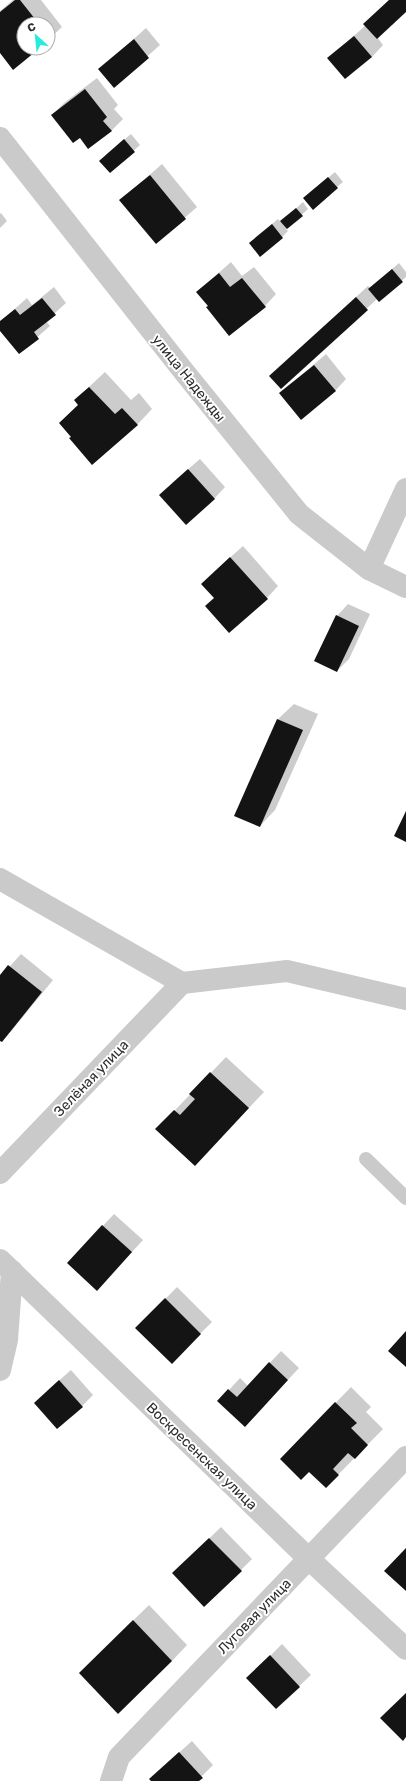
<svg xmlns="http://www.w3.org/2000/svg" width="406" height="1781" font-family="Rubik,sans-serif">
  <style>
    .shadow { fill: #0003 }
    .building { fill: #141414 }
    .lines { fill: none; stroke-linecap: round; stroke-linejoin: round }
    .lane { stroke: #cacaca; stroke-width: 14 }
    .street { stroke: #cacaca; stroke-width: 22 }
    .labels { text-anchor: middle; stroke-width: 4; stroke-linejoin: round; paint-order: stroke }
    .street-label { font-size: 14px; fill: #2d2d2d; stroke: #fff }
  </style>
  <rect width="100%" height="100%" fill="#fff"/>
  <g class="shadow">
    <path d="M13 0H41L62 27 48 40V24H24V48H38L0 52V11Z"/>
    <path d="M389 0H406V10L377 37 383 45 372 57 329 58 366 25Z"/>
    <path d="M146 28 160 45 114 86 100 69Z"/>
    <path d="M97 78 118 105 114 109 123 119 111 131 80 137 52 115 64 103Z"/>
    <path d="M131 134 140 145 110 172 106 155Z"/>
    <path d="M162 164 197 207 156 243 121 200Z"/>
    <path d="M335 172 343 182 337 187 311 192Z"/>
    <path d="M303 202 308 209 286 229 288 231 282 237H256L278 219 281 222Z"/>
    <path d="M1 213 7 221 0 228V214Z"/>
    <path d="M231 262 242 276 254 267 276 294 265 306H209L197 292Z"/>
    <path d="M399 263 406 272V277L379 301 377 299 281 388 282 365 368 286 370 288Z"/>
    <path d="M54 287 66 303 46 321 50 326 19 353 0 329V322L27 298 32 305Z"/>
    <path d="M326 354 346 379 335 391 281 393Z"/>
    <path d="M105 372 131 400 139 393 152 409 137 425 72 437 60 423 79 404 75 400Z"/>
    <path d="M200 459 225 487 214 499 172 483Z"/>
    <path d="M243 546 278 586 267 598 215 597 214 572Z"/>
    <path d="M348 604 370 614 349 659 337 671V616Z"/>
    <path d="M294 704 318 714 275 810 260 826 236 816 278 719Z"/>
    <path d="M21 954 53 980 13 1029 2 1041 0 1039V977Z"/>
    <path d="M226 1057 264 1092 210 1149 157 1129Z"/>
    <path d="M114 1214 143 1240 108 1278 68 1263Z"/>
    <path d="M177 1287 212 1322 172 1362 137 1328Z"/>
    <path d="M281 1351 299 1368 245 1426 229 1390 240 1378 248 1386Z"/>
    <path d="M71 1370 93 1395 82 1406 47 1391Z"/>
    <path d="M351 1387 371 1407 366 1412 383 1429 326 1487 309 1470 281 1459Z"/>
    <path d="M221 1527 252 1559 241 1570 185 1562Z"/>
    <path d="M149 1605 187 1645 172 1661 96 1657Z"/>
    <path d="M282 1644 311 1675 276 1708 259 1667Z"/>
    <path d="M192 1741 213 1765 197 1781H152L162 1768Z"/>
  </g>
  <g class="building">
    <path d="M15 0H20L39 24H24V48H40L13 70 0 53V12Z"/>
    <path d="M389 0H406V12L377 39 363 24Z"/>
    <path d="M354 36 372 57 345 79 327 58Z"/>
    <path d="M134 39 149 58 114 88 98 69Z"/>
    <path d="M85 89 107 117 103 121 112 131 88 149 80 138 73 143 51 115Z"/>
    <path d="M124 139 135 152 110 173 99 161Z"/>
    <path d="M150 175 186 219 156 244 119 200Z"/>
    <path d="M328 177 338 188 313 210 303 198Z"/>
    <path d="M296 208 303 216 287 229 280 221Z"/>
    <path d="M272 224 283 238 260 257 249 243Z"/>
    <path d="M392 269 403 282 379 302 368 289Z"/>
    <path d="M219 273 230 287 242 278 266 307 229 336 206 307 208 306 196 292Z"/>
    <path d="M356 297 368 310 281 389 269 376Z"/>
    <path d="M42 298 56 315 34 332 39 339 19 354 0 331V321L15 309 20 315Z"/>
    <path d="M314 365 336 391 301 420 279 393Z"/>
    <path d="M89 387 115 414 122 408 138 425 92 465 69 438 71 437 59 423 78 405 74 400Z"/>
    <path d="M188 469 215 499 186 525 159 495Z"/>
    <path d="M230 557 268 599 229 633 205 606 214 598 201 584Z"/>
    <path d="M336 615 359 626 337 672 314 661Z"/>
    <path d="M277 719 303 730 260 827 234 816Z"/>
    <path d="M406 811V842L394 836Z"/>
    <path d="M8 965 42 992 2 1042 0 1041V975Z"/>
    <path d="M210 1072 249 1108 195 1166 155 1129 174 1110 180 1115 195 1099 189 1094Z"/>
    <path d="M102 1225 132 1252 97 1291 67 1263Z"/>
    <path d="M165 1298 201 1334 172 1364 135 1328Z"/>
    <path d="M406 1331V1367L388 1351Z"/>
    <path d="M269 1362 288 1380 245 1427 217 1401 228 1389 237 1397Z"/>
    <path d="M59 1380 83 1407 57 1429 34 1403Z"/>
    <path d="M335 1402 357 1423 351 1428 368 1445 355 1459 348 1453 333 1469 339 1475 326 1488 309 1472 301 1480 280 1459Z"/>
    <path d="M209 1538 242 1571 204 1607 172 1573Z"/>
    <path d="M406 1548V1591L384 1571Z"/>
    <path d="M133 1620 172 1661 118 1714 79 1673Z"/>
    <path d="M270 1655 300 1687 276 1709 246 1678Z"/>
    <path d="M406 1693V1737L403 1741 380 1718Z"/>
    <path d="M179 1752 203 1778 199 1781H151L149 1779Z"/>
  </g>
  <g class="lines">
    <path class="lane" d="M366 1159 406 1198"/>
    <g class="street">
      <path d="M0 138 185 373 299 514 369 569 406 587"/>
      <path d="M369 569 406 489"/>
      <path d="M0 879 182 983 287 971 406 999"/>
      <path d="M0 1173 182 983"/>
      <path d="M0 1260 309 1559 406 1649"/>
      <path d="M0 1370 7 1340 12 1271"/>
      <path d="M111 1781 119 1757 406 1457"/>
    </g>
  </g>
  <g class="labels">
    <g class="street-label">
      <text transform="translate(189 378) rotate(51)" y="5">улица Надежды</text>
      <text transform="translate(91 1078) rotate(-46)" y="5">Зелёная улица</text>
      <text transform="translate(202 1456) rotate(44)" y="5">Воскресенская улица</text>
      <text transform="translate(254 1616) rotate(-46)" y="5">Луговая улица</text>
    </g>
  </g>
  <g transform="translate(36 36) rotate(333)"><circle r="19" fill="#ffffff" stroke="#ababab"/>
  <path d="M0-3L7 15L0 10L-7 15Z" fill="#27ebdf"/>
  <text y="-6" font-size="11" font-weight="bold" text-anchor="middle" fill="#2d2d2d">С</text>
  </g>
</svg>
